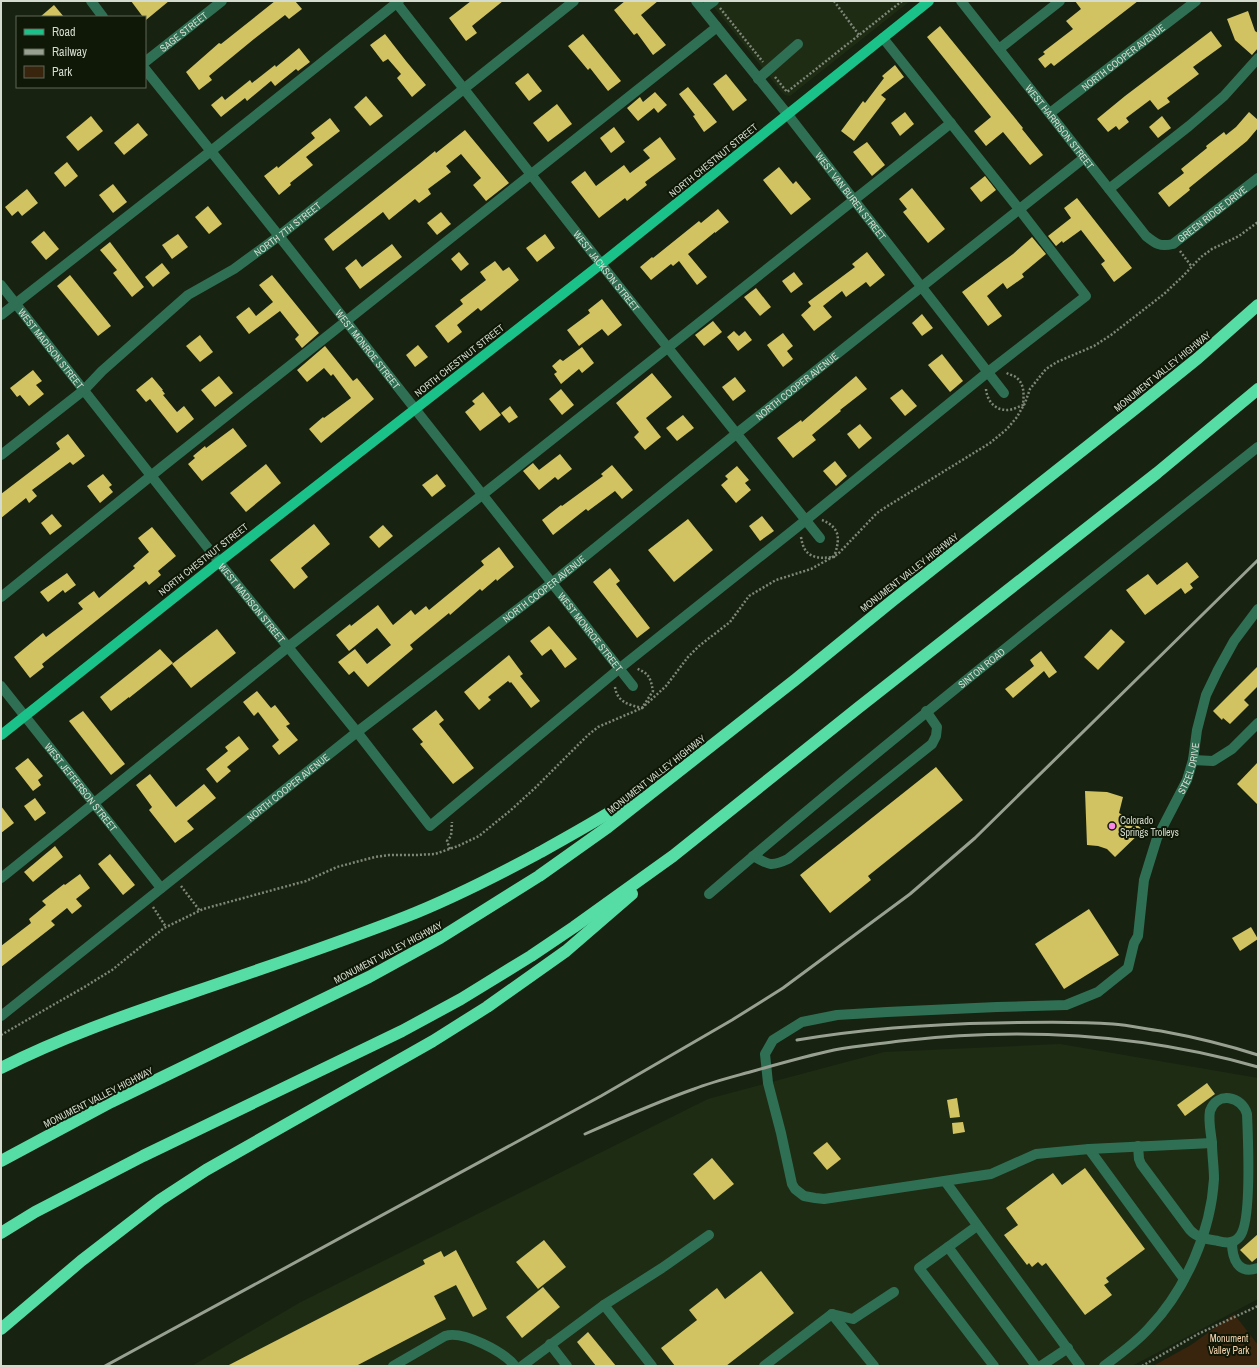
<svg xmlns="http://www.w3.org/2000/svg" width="1259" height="1367" font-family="'Archivo Narrow',sans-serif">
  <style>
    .built { fill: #1f2c14 }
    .green { fill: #39250e }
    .building { fill: #d1c262 }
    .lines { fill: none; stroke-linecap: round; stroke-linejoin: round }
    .path { stroke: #7f8778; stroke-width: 2.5; stroke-dasharray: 2 2; stroke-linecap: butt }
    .minor { stroke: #2f7054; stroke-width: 10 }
    .major { stroke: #1ac28a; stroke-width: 10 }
    .highway { stroke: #56dda6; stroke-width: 12 }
    .rail { stroke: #98a092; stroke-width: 3 }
    .poi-dot { fill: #fb87e6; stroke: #0f1807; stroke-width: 1.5 }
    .labels { text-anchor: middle; stroke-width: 4; stroke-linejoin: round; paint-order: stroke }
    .street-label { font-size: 10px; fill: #d4dbcf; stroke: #0f1807 }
    .poi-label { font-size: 10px; fill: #d4dbcf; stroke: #0f1807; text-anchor: start }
    .park-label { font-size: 10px; fill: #f3d2ae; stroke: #0f1807 }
  </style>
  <rect width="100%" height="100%" fill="#182210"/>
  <g class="built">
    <path d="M709 1H910L790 96 785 95 781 91Z"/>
    <path d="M1060 1044 1258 1078V1299L1132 1366H192L299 1303 708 1099 884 1052Z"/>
  </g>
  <path class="green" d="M1234 1314 1258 1345V1366H1153L1191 1345Z"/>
  <g class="building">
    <path d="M131 1H169L146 20 145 17H143Z"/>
    <path d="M275 1H295L302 9 289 19 285 15 254 39 209 76 212 80 199 90 186 72 219 43 221 44Z"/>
    <path d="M471 1H503L472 26 477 33 466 41 449 18Z"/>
    <path d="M625 1H658L641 15 666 45 653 55 637 33 634 35 614 10Z"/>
    <path d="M1075 1H1138L1054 66 1051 63 1045 68 1038 59 1045 54 1043 52 1073 29 1066 21 1081 9Z"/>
    <path d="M54 5 64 17H40Z"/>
    <path d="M1248 11 1255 31 1258 33V48L1252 55 1235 40 1227 19Z"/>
    <path d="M940 26 1023 128 1022 129 1043 155 1030 165 1003 132 986 146 974 131 991 117 927 37Z"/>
    <path d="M1211 31 1222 46 1193 67 1199 74 1167 98 1170 102 1158 110 1150 100 1126 118 1129 122 1119 130 1116 126 1108 132 1097 119 1125 96Z"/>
    <path d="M385 34 406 61 426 85 412 97 397 78 401 74 388 59 383 62 370 45Z"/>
    <path d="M583 34 621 81 608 91 590 68 588 70 568 46Z"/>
    <path d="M299 48 310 62 298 71 296 69 275 86 271 81 247 101 245 98 221 117 211 105 222 96 225 100 250 80 252 83 275 65 276 67Z"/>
    <path d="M895 65 904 77 881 95 886 99 854 141 841 131 863 101 865 103 884 78 882 76Z"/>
    <path d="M528 73 542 91 529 101 515 83Z"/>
    <path d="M726 74 747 100 733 111 713 84Z"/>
    <path d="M688 87 717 122 704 132 693 116 695 115 679 94Z"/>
    <path d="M655 92 667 105 658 113 654 108 638 121 627 108 640 97 643 102Z"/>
    <path d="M366 96 383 116 370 126 354 107Z"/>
    <path d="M557 104 572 124 548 142 533 123Z"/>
    <path d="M905 112 914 124 900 136 891 123Z"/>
    <path d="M1249 112 1258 120V128L1247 141 1189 188 1190 190 1169 207 1158 193 1184 173 1181 169 1207 148 1206 146 1224 132 1226 135 1236 127Z"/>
    <path d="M91 116 103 131 78 151 66 137Z"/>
    <path d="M1162 116 1171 128 1158 138 1149 127Z"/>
    <path d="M330 118 340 131 306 157 313 165 290 183 291 185 279 195 264 176 277 166 278 168 315 138 311 133Z"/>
    <path d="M138 123 148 135 124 155 114 143Z"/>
    <path d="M614 127 625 142 611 153 600 138Z"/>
    <path d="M465 130 509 183 486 201 473 185 481 178 461 154 446 166 451 172 428 189 431 194 419 203 415 199 389 220 383 212 333 251 324 239 419 164 435 151 436 153Z"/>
    <path d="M660 137 676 159 645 182 647 185 627 201 625 198 599 218 571 182 585 171 596 186 624 165 630 173 650 158 643 150Z"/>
    <path d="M867 142 885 165 872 176 853 152Z"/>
    <path d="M67 162 78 176 65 187 54 173Z"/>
    <path d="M779 167 793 184 796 181 811 199 791 215 763 180Z"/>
    <path d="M985 176 996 190 981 202 970 188Z"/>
    <path d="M113 184 127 202 113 213 99 195Z"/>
    <path d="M912 188 945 229 928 243 903 212 907 209 899 199Z"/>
    <path d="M27 189 38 203 22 216 18 211 12 216 5 207Z"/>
    <path d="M1077 198 1132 268 1114 282 1101 264 1105 261 1081 230 1063 243 1062 241 1056 246 1048 236 1071 218 1064 208Z"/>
    <path d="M208 206 222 224 209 234 195 217Z"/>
    <path d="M718 209 729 222 715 233V232L688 254 707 277 697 285 679 261 673 266 671 264 651 280 640 267 652 257 653 258 699 221 701 223Z"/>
    <path d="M441 212 451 224 437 235 427 223Z"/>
    <path d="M44 231 59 249 46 260 31 242Z"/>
    <path d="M178 234 188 247 172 259 162 245Z"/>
    <path d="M545 234 555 248 537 262 526 248Z"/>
    <path d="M1032 237 1046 254 1022 274 1024 277 1007 289 1003 283 987 296 1002 316 988 326 962 292 1013 254Z"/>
    <path d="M110 242 144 287 132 297 113 273 117 270 100 250Z"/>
    <path d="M392 244 402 257 360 289 345 268 356 259 362 267Z"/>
    <path d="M459 252 469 264 461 271 451 259Z"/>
    <path d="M867 252 885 275 870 287 866 282 846 297 842 291 823 306 832 317 814 331 801 315 811 306 808 302 855 267 852 264Z"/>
    <path d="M495 261 503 271 509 267 519 280 481 311 478 308 457 325 462 332 448 343 435 326 463 304 460 300 486 280 480 272Z"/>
    <path d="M162 263 170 273 153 287 145 277Z"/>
    <path d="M794 272 803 284 791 293 782 281Z"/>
    <path d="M70 275 111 326 98 336 57 286Z"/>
    <path d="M272 275 319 333 302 348 295 339 299 335 280 311 249 334 236 317 249 307 256 316 273 302 259 285Z"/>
    <path d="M756 288 771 307 760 316 744 297Z"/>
    <path d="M602 299 622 325 608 336 602 329 579 346 567 330 590 313 588 310Z"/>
    <path d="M922 314 933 328 922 336 912 323Z"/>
    <path d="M713 321 722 332 704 346 695 335Z"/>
    <path d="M734 331 739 336 745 331 752 340 738 351 727 337Z"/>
    <path d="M783 333 793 346 787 351 793 359 783 367 767 345Z"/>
    <path d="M200 335 213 352 200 362 186 346Z"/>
    <path d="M418 345 428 357 415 367 406 355Z"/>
    <path d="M325 346 353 381 357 378 374 399 321 443 309 429 323 417 324 418 351 398 333 374 331 376 324 368 307 382 297 370Z"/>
    <path d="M582 347 594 363 582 373 579 369 561 384 554 374 557 372 552 366 560 359 563 361Z"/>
    <path d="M942 354 963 381 950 392 928 365Z"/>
    <path d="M33 370 42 381 36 385 44 394 29 406 20 395 17 397 10 388Z"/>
    <path d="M652 373 672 397 646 418 661 437 645 450 634 437 639 432 616 403Z"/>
    <path d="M219 376 233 393 215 407 201 390Z"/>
    <path d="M856 376 867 389 840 410 841 411 812 435 816 440 793 458 777 438 801 420 802 422Z"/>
    <path d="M152 377 163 390H162L165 394 163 395 177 412 184 406 194 419 177 433 150 399 146 402 136 390Z"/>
    <path d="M735 377 746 391 733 401 722 387Z"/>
    <path d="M561 389 574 405 562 415 549 399Z"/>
    <path d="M902 389 917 406 905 416 890 398Z"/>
    <path d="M483 392 501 415 480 431 465 412 475 404 472 401Z"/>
    <path d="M510 406 518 417 509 423 501 413Z"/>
    <path d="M683 415 694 428 677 441 666 428Z"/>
    <path d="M860 424 872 438 859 449 847 434Z"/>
    <path d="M233 428 247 446 202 481 188 464 195 458 193 456 205 446 206 448Z"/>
    <path d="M68 434 85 456 73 465 70 462 32 490 37 496 29 503 26 498 1 518V494L60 449 56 443Z"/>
    <path d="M560 454 572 469 558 480 555 477 539 490 523 471 533 463 539 470Z"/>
    <path d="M835 461 847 476 836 486 823 471Z"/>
    <path d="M266 464 281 483 246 512 230 493Z"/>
    <path d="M612 465 633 490 622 499 615 491 588 511 586 509 553 535 542 520 561 505 562 506 603 476 601 474Z"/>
    <path d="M737 466 749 480 745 483 751 490 736 503 721 485 728 479 725 476Z"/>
    <path d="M103 474 112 485 109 487 113 492 100 503 87 486Z"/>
    <path d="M437 474 446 486 432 497 422 485Z"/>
    <path d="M52 514 62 526 50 535 41 523Z"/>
    <path d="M762 516 774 531 760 541 749 526Z"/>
    <path d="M688 519 713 550 674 582 648 550Z"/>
    <path d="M314 524 330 544 301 568 308 577 294 589 270 560Z"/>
    <path d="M383 525 393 536 379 548 369 537Z"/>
    <path d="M152 527 176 556 158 571 161 575 149 585 146 581 42 664 44 667 30 678 14 657 43 633 46 637 83 609 78 603 94 591 99 598 135 568 133 566 149 552 138 538Z"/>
    <path d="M499 547 514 567 497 581 496 579 482 591 480 589 450 615 449 613 410 645 413 649 368 687 354 671 349 675 338 662 355 649 367 664 391 645 377 628 349 651 336 635 350 624 351 626 378 605 393 625 411 610 415 615 426 606 429 610 484 565 481 561Z"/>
    <path d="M1187 562 1199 577 1190 584 1193 588 1185 594 1181 588 1145 615 1126 590 1148 574 1157 585Z"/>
    <path d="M610 568 620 581 616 584 650 628 637 638 593 582Z"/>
    <path d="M67 573 76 585 65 593 63 590 48 602 40 592Z"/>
    <path d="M549 626 577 659 565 668 551 649 542 656 530 641Z"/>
    <path d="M217 629 236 653 191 688 172 664Z"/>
    <path d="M1111 629 1125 642 1098 670 1084 657Z"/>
    <path d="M160 649 173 663 129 698V697L111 711 100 697Z"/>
    <path d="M1041 651 1057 672 1049 678 1044 671 1013 698 1005 689 1034 666 1030 660Z"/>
    <path d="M509 655 523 674 520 676 540 701 531 708 511 682 510 683 508 681 488 697 491 700 479 710 464 692Z"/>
    <path d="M1258 666V686L1244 700 1249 705 1230 724 1223 718 1222 720 1213 711Z"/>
    <path d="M257 691 271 708 275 705 290 724 286 726 298 740 279 755 272 746 279 740 258 712 254 716 243 702Z"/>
    <path d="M436 710 444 720 439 724 474 768 453 784 420 744 423 742 412 729Z"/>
    <path d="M83 711 125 764 111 775 69 721Z"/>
    <path d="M239 736 249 749 227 767 231 771 217 783 206 769 228 751 225 747Z"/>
    <path d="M28 758 43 776 38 780 41 785 33 791 15 768Z"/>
    <path d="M1258 762V805L1237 784Z"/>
    <path d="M936 767 963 800 868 876 871 880 830 913 800 875Z"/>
    <path d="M150 774 176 807 204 784 216 798 187 821 194 829 175 843 149 810 152 807 136 785Z"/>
    <path d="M1085 791 1107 792 1123 797 1119 813 1130 819 1143 830 1115 857 1107 849 1098 846 1087 845Z"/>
    <path d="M35 798 46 813 35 821 24 806Z"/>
    <path d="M1 806 14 823 1 833Z"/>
    <path d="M55 846 63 857 33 882 24 872Z"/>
    <path d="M110 854 135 885 123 895 98 864Z"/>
    <path d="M80 874 90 888 76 899 82 906 72 914 67 908 51 921 55 925 1 967V946L31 923 29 919 46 905 42 901 64 884 65 885Z"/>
    <path d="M1089 909 1119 955 1064 989 1035 944Z"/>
    <path d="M1251 927 1258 939 1240 951 1232 938Z"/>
    <path d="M1207 1083 1215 1094 1185 1116 1177 1105Z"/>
    <path d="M957 1098 960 1117 950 1118 947 1100Z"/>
    <path d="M963 1122 965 1132 953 1134 952 1123Z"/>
    <path d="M827 1142 841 1159 827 1170 813 1153Z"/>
    <path d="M712 1158 734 1184 714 1200 693 1174Z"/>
    <path d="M1085 1168 1145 1249 1106 1278 1109 1282 1104 1285 1112 1295 1085 1315 1046 1263 1042 1266 1038 1262 1032 1267 1029 1263 1027 1265 1004 1235 1018 1225 1006 1208 1053 1173 1062 1185Z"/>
    <path d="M1258 1234V1257L1252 1262 1240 1250Z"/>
    <path d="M544 1240 566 1267 538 1289 516 1262Z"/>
    <path d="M456 1250 487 1309 473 1317 456 1285 434 1296 446 1319 356 1366H227L425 1264 423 1260 441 1251 444 1257Z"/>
    <path d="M761 1271 794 1313 726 1366H675L661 1348 697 1320 689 1310 717 1288 725 1299Z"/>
    <path d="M543 1287 560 1307 522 1338 506 1317Z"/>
    <path d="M588 1332 616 1366H596L577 1342Z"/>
  </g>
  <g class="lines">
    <g class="path">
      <path d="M834 1 859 35"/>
      <path d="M720 8 763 62"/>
      <path d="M775 77 787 92 902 1"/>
      <path d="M1180 251 1192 267"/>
      <path d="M986 389C987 400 994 410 1007 410 1012 410 1018 407 1023 405 1024 395 1025 382 1014 376 1011 375 1008 374 1005 372"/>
      <path d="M801 537C804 558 816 559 834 557 840 539 841 528 822 520"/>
      <path d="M615 687C617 702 629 705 642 708L653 691C650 676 649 674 636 668"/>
      <path d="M450 849 447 841 451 836 452 822"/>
      <path d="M181 886 200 911"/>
      <path d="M153 907 166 927"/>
      <path d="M1 1035 86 986 112 970 164 928 203 909 306 881 337 867 375 857 389 855H417L435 854 458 846 479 836 511 810 535 788 588 735 598 727 642 708 652 699 666 686 688 657 699 646 730 622 749 596 776 580 811 569 838 554 877 513 886 507 990 443 1007 429 1017 417 1025 403 1030 389 1046 369 1057 362 1094 346 1111 335 1164 294 1183 276 1201 257 1212 249 1239 236 1258 222"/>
      <path d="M1142 1366 1198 1334 1258 1306"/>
    </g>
    <g class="minor">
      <path d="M91 1 103 17"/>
      <path id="s1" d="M395 1 609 274 820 538"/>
      <path id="s2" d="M696 1 788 115 1004 393"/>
      <path id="s3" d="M961 1 1146 236C1156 244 1160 247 1173 244L1258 178"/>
      <path d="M703 9 714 1"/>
      <path d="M999 49 1060 1"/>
      <path id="s4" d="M145 62 222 1"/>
      <path id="s5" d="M145 69 279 236 633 686"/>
      <path d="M758 79 798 44"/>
      <path id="s6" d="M1050 113 1196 1"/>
      <path d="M1109 189 1189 126 1224 96 1258 58"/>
      <path id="s7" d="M1 285 219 562 357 732 430 826 620 668 796 528 988 372 1086 296 1019 209 883 38"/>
      <path d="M1 315 211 151 399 1"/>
      <path id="s8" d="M1 455 84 390 102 371 188 295 234 269 279 236 574 1"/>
      <path d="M1 597 162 467 717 27"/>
      <path id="s9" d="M1 686 161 888"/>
      <path d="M1193 760 1213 761 1232 749 1258 723"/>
      <path d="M753 856C769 865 771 867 788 859L932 744 936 736 937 727 926 711"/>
      <path d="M1 878 288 647 482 495 951 123"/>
      <path id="s10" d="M709 894C888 740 1073 594 1258 447"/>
      <path id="s11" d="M1 1016 357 732 552 583 736 434 1084 158"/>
      <path d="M1138 1146 1139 1159 1141 1164 1190 1230C1197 1238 1207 1239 1218 1241 1226 1243 1234 1244 1240 1236 1252 1221 1248 1137 1247 1114 1242 1096 1217 1091 1210 1111 1208 1121 1211 1133 1212 1143"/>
      <path d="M1089 1149 1184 1279"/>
      <path d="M945 1181 1080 1366"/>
      <path d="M977 1226 919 1268 994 1366"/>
      <path d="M1232 1242C1232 1259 1238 1275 1258 1268"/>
      <path d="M948 1247 1036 1366"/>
      <path d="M604 1305 652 1366"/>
      <path d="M832 1314 874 1366"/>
      <path d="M550 1344 567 1366"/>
      <path d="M393 1366 445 1336C463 1330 504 1352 515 1366"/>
      <path d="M522 1366 604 1305 662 1268 709 1235"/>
      <path d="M764 1366 832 1314 853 1319 894 1292"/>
      <path d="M1041 1366 1068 1348"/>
      <path id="s12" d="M1104 1366C1120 1354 1137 1342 1150 1327 1186 1289 1211 1231 1214 1179 1214 1167 1212 1155 1212 1143L1089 1149 1036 1154 991 1174 824 1199 815 1198 804 1196 795 1189 792 1184 781 1133 768 1083 765 1054 773 1040 802 1022 837 1015 887 1012 997 1007 1066 1005 1098 992 1128 968 1134 943 1138 936 1144 880 1148 867 1157 838 1187 780 1193 760 1197 730 1206 695 1218 670 1234 641 1258 609"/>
    </g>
    <path class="major" d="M1 735 219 562 601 264 929 1"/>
    <g class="highway">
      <path d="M1 1068C60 1038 123 1016 185 995 259 970 333 945 405 917 451 899 494 877 537 854 571 835 604 817 636 796"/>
      <path d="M1 1161 111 1102 369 977 440 938 539 876 608 827 795 680 892 601 1136 408 1198 358 1258 305"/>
      <path d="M1 1233 35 1212 143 1156 402 1031 461 999 531 956 574 927 673 856 858 708 1157 473 1258 389"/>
      <path d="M1 1329 81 1261 160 1200 206 1170 433 1041 487 1007 566 951 632 894"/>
    </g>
    <g class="rail">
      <path d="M797 1040C863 1029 929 1024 996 1023 1035 1022 1074 1021 1113 1024 1129 1025 1145 1029 1161 1031 1194 1037 1227 1045 1258 1055"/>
      <path d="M585 1134C621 1118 657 1102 694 1089 712 1082 732 1077 750 1072 778 1064 806 1056 834 1050 856 1046 878 1044 900 1041 1020 1027 1142 1034 1258 1067"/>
      <path d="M105 1366 601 1096 732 1020 783 988 910 894 975 838 1258 560"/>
    </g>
  </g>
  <circle class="poi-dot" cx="1112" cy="826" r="4"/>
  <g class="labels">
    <g class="street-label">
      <text dy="4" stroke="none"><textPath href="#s4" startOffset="49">SAGE STREET</textPath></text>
      <text dy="4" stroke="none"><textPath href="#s6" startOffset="92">NORTH COOPER AVENUE</textPath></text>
      <text dy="4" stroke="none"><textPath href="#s3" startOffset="160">WEST HARRISON STREET</textPath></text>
      <text transform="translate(713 160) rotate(-39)" y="4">NORTH CHESTNUT STREET</text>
      <text dy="4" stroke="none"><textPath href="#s2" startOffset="249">WEST VAN BUREN STREET</textPath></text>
      <text dy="4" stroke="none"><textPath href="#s3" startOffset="378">GREEN RIDGE DRIVE</textPath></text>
      <text dy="4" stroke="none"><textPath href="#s8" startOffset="366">NORTH 7TH STREET</textPath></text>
      <text dy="4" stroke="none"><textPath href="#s1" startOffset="343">WEST JACKSON STREET</textPath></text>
      <text dy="4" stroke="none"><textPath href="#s7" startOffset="81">WEST MADISON STREET</textPath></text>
      <text dy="4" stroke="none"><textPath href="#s5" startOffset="358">WEST MONROE STREET</textPath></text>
      <text transform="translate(459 360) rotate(-38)" y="4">NORTH CHESTNUT STREET</text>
      <text transform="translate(1162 371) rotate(-39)" y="4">MONUMENT VALLEY HIGHWAY</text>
      <text dy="4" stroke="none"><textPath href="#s11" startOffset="1015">NORTH COOPER AVENUE</textPath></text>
      <text transform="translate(203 559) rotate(-38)" y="4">NORTH CHESTNUT STREET</text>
      <text transform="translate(909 572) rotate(-38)" y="4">MONUMENT VALLEY HIGHWAY</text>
      <text dy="4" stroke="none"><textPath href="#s11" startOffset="691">NORTH COOPER AVENUE</textPath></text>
      <text dy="4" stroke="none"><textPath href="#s7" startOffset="405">WEST MADISON STREET</textPath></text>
      <text dy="4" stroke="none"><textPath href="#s5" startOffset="718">WEST MONROE STREET</textPath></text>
      <text dy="4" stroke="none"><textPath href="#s10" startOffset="354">SINTON ROAD</textPath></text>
      <text dy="4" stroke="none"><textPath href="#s12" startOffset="1425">STEEL DRIVE</textPath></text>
      <text transform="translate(656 774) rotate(-38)" y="4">MONUMENT VALLEY HIGHWAY</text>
      <text dy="4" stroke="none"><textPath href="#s9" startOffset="129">WEST JEFFERSON STREET</textPath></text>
      <text dy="4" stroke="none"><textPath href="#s11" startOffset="367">NORTH COOPER AVENUE</textPath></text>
      <text transform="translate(388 952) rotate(-28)" y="4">MONUMENT VALLEY HIGHWAY</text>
      <text transform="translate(98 1097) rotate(-27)" y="4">MONUMENT VALLEY HIGHWAY</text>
    </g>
    <g class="poi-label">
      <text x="1120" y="824">Colorado<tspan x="1120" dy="12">Springs Trolleys</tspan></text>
    </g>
    <g class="park-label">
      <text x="1229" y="1342">Monument<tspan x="1229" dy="12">Valley Park</tspan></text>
    </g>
  </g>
  <rect width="1259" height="1367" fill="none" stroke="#d4dbcf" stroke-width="4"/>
  <rect x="16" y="16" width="130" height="72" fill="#0f1807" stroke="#5e6657"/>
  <rect x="24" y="29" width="20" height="6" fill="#1ac28a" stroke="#5e6657"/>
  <text x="52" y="36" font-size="12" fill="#d4dbcf">Road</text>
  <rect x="24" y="49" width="20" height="6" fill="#98a092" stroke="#5e6657"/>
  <text x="52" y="56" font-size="12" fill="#d4dbcf">Railway</text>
  <rect x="24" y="66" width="20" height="12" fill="#39250e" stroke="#5e6657"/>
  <text x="52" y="76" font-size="12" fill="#d4dbcf">Park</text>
</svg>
